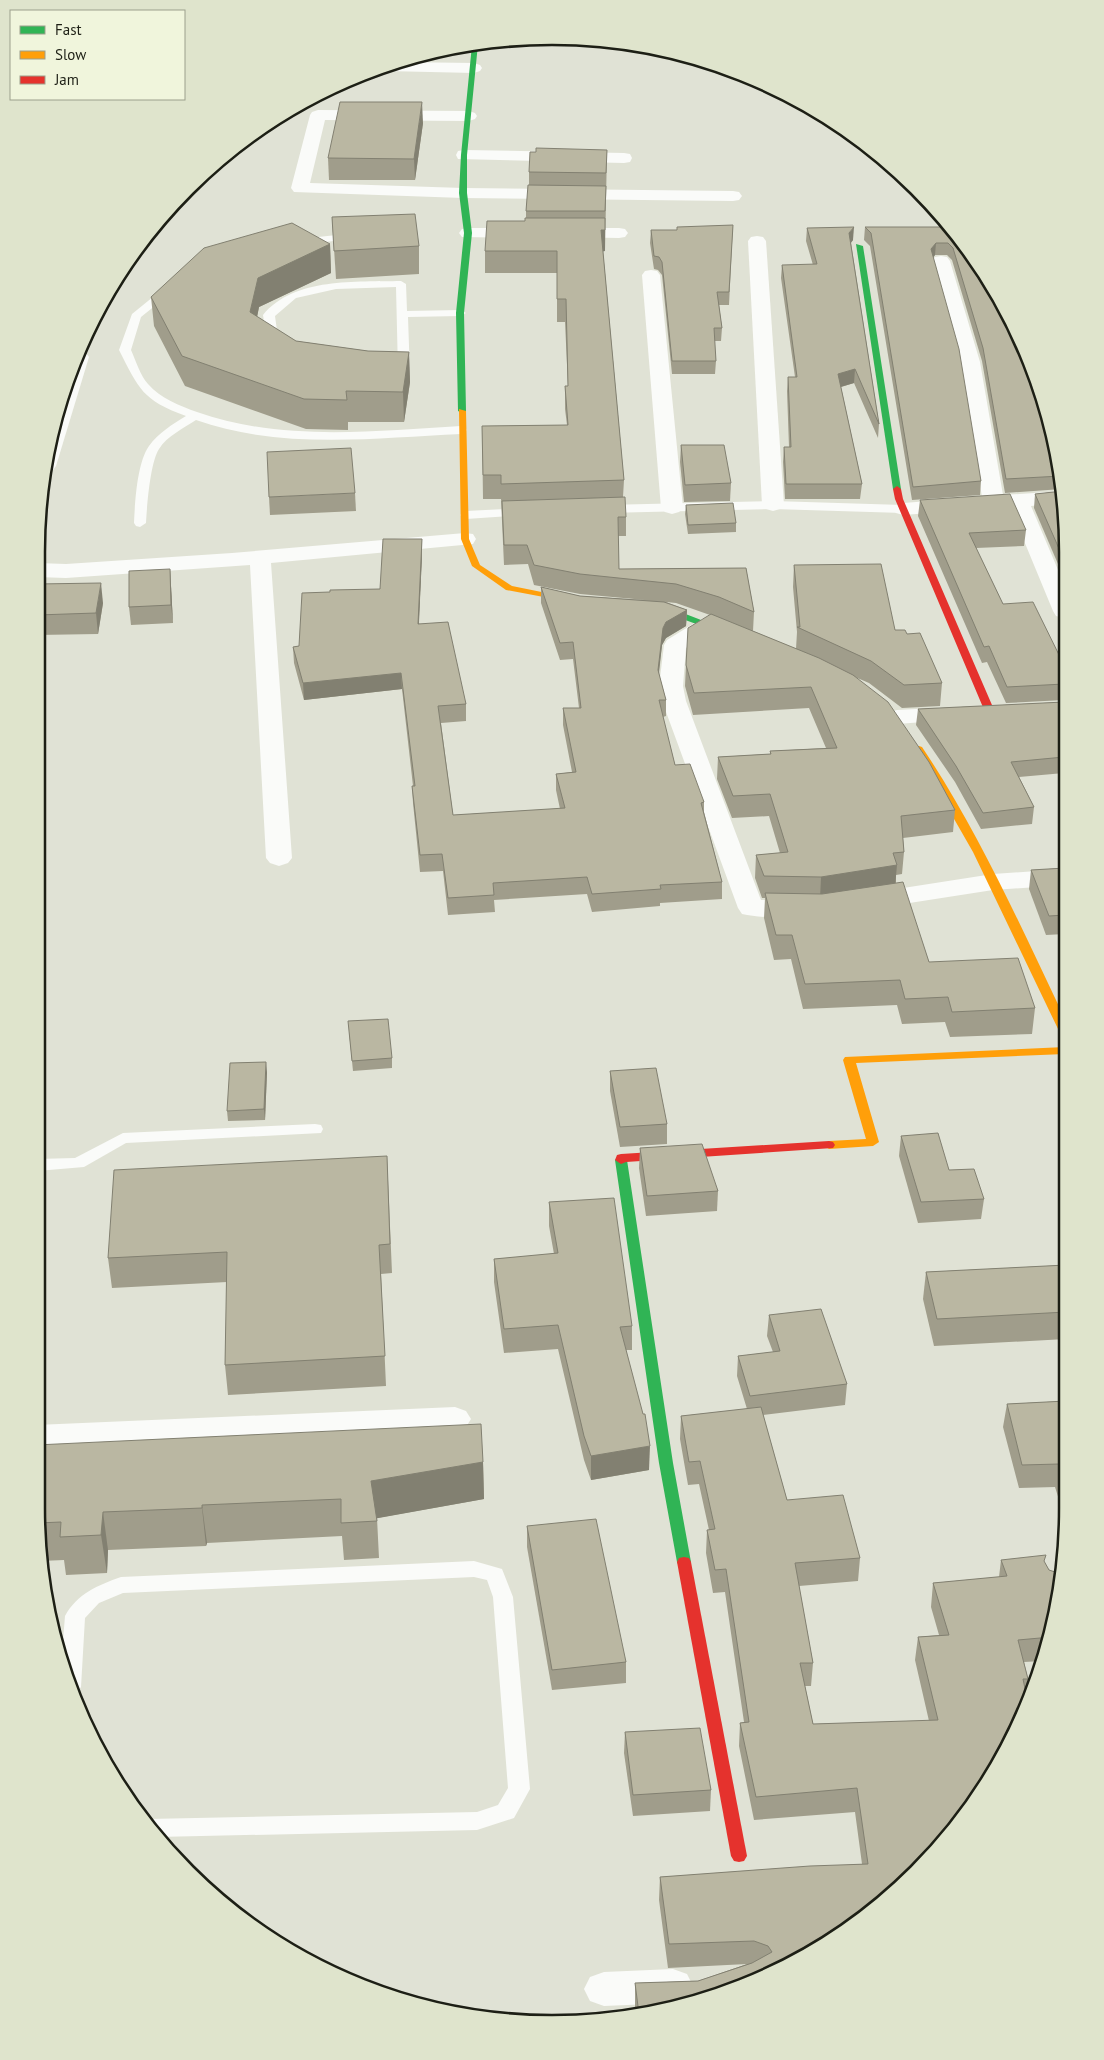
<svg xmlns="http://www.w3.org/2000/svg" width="1104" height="2060" font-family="'PT Sans',sans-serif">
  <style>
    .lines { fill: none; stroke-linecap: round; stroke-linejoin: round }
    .lane { fill: #fafbf9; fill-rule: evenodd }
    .street { fill: #fafbf9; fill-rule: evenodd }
    .fast { fill: #30b455; fill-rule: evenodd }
    .slow { fill: #ff9f0a; fill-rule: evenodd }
    .jam { fill: #e5322d; fill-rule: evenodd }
    .wall { fill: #a09d8b }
    .shaded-wall { fill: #828071 }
    .building { fill: #bab7a2; stroke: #828071 }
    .rim { fill: none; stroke: #1d1f15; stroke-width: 2.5 }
  </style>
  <rect width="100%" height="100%" fill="#e0e2d5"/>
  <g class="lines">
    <g class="lane">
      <path d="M355 233 360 236 359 238 300 245 295 242 300 239Z"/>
      <path d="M401 281 406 284 407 311 460 310 466 313 460 316 408 317 410 375 408 377 298 364 267 339 263 315C294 277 357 282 401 281ZM396 287 398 371 305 359 278 338 275 316 296 298 336 289Z"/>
      <path d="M168 287 172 288 173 290 172 292 141 317 131 350C136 361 140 375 148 384 160 398 180 406 197 412 282 442 373 431 461 426L467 430 461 434C373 438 281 450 196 420 184 428 167 436 159 449 150 463 147 506 146 523L140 527 136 526 134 523C135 502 137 463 149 446 158 433 173 424 186 416 142 400 139 389 119 350L132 314 164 288Z"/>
      <path d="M773 501 903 505 909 509 903 513 773 509 605 513 599 509 605 505Z"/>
      <path d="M523 508 529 512 527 515 466 519 460 515 466 511Z"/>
      <path d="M315 1124 321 1125 323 1129 321 1133 126 1143 84 1167 37 1171V1159L75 1158 123 1133Z"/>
      <path d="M474 1561 502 1569 513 1597 530 1789 514 1818 477 1830 157 1837 142 1821 148 1819 477 1812 498 1805 508 1788 493 1597 487 1580 474 1577 123 1593 99 1603 85 1618 81 1687 77 1693 73 1694 61 1665 65 1616C77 1594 98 1585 121 1577Z"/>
    </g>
    <g class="street">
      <path d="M398 62 474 63 480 65 482 68 480 71 474 73 386 71 380 68Z"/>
      <path d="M318 110 469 111 475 113 477 116 475 119 469 121 325 120 310 183 463 188 733 191 739 192 742 196 739 200 733 201 463 198 294 192 291 188 310 115 312 112Z"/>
      <path d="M464 150 624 153 630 154 632 158 630 162 624 163 458 159 456 155 458 151Z"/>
      <path d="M468 228H522L528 229 531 233 528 237 522 238 462 237 459 233 462 229Z"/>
      <path d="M568 228H619L625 229 628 233 625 237 619 238 562 237 559 233 562 229Z"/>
      <path d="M757 236 763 237 766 241 784 505 780 509 773 511 766 509 762 505 748 241 751 237Z"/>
      <path d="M941 256 947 257 950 261 980 362 1003 495 1063 491V503L1031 506 1064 584V618L1056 616 1053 611 1010 507 903 515 896 513 892 509 896 505 903 503 982 497 960 362 932 261 935 257Z"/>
      <path d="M651 270 657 271 660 275 683 508 679 512 672 514 665 512 661 508 642 275 645 271Z"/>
      <path d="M81 352 86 353 89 357 56 466 53 470 45 472 54 418Z"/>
      <path d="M465 533 473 534 476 539 473 544 271 563 292 858 288 863 279 866 270 863 266 858 250 565 66 578 37 577V563L66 564 232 553Z"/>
      <path d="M709 617 717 619 720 624 717 629 686 648 683 686 686 701 761 900 801 901 810 903 814 909 810 915C790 919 762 918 742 914L738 908 662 701 659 686 664 645 667 640 701 619Z"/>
      <path d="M955 707 963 709 967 714 963 719 897 724 889 722 885 717 889 712 897 710Z"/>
      <path d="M1065 869V885L993 890 871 909 862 906 858 901 862 896 871 893 993 874Z"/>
      <path d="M455 1407 466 1411 471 1419 466 1427 455 1431 36 1449V1425Z"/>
      <path d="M673 1969 687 1974 693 1986 687 1998 673 2003 604 2006 590 2001 584 1989 590 1977 604 1972Z"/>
    </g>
    <g class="fast">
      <path d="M478 44 467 155V193L472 233 464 313 466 411 462 413 458 411 456 313 464 233 459 193 461 155 472 45Z"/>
      <path d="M856 244 863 246 901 489 897 492 893 489Z"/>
      <path d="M651 606 670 608 740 635 735 638 732 637 666 613 648 611V607Z"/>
      <path d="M621 1156 627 1160 673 1463 691 1562 689 1566 684 1567 679 1566 677 1562 659 1463 615 1160Z"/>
    </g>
    <g class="slow">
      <path d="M459 409 466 411 469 539 480 565 512 586 581 600V604L506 590 472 566 461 539Z"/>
      <path d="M919 746 922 747C979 832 1021 927 1065 1019V1034L1059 1031 973 852 914 749Z"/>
      <path d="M1065 1047V1054L856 1063 879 1142 873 1146 829 1149 823 1145 829 1141 866 1139 843 1060 845 1057Z"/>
    </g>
    <g class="jam">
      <path d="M897 486 901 489 903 499 995 712 993 714 990 715 985 712 895 499 893 489Z"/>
      <path d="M829 1141 833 1142 835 1145 833 1148 626 1162 621 1164 615 1160 617 1155 621 1154Z"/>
      <path d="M684 1557 689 1558 691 1562 747 1856 744 1861 739 1862 734 1861 731 1856 677 1562 679 1558Z"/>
    </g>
  </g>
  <g class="wall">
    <path d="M423 123 415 180H329L328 158Z"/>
    <path d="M607 150 605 251H603L624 480 623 497 626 517V536H618L619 569 746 568 754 612 753 631 796 649 797 632 793 587 794 565 895 630 907 634 942 683 940 706 902 708 869 683 855 677 955 810 953 832 903 838 904 852 902 874 896 875V883L929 962 1035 1008 1032 1034 950 1037 945 1022 902 1024 897 1005 803 1009 791 959 774 960 764 918 765 898H762L755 878 756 855 780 853 769 816 732 818 717 779 718 757 770 754V751L826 748 809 708 693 715 685 686 686 665 710 615 676 603 666 602 687 610 686 626 666 638 662 645 659 674 666 700V716L663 717 675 765 704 802V812L722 882V899L660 903V906L592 912 587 894 494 900 495 912 448 915 443 871 420 872 413 803 412 786H413L402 689 304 700 294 663 293 647 299 646 330 592 380 589 422 539V555L419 623 466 704V721L441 723 453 815 560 809 556 790V774L572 772 563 725V708H579L573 659 560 660 541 603V587L580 596 645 600 580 594 534 585 528 564 504 565 501 499H483L482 426 567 425 565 409V386H568L565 322H557V273H485V251L525 221 526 218V211L529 185V172Z"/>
    <path d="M332 217 419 246V274L336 279Z"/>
    <path d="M733 225 729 305H719L722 328 721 341H714L716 361 715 374H672L662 275 658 270 654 269 650 243 651 230H677Z"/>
    <path d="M865 227H947L1029 355 1051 439H1049L1054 451 1063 484 1062 489 1005 493 982 361 952 260 947 255H935L933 257 981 481 980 495 912 500 870 246 864 240Z"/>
    <path d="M807 228 853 240 851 243 879 424 878 438 854 383 841 387 862 484 860 499H785L783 462 784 447H789L787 391 788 377H795L781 278 782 265H813L806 241Z"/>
    <path d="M330 244 331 273 259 307 257 317 296 341 368 351 409 352 410 382 404 422H348V430L306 429 185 386 154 326 151 297Z"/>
    <path d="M681 445 731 483 730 501 684 502 680 462Z"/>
    <path d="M1063 491 1064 578 1034 508 1035 494Z"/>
    <path d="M355 493 356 511 270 515 269 497Z"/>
    <path d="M920 500 1026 530 1024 546 976 548 1003 604 1064 665V700L1006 703 987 662 982 663 918 516Z"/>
    <path d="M686 505 736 523V532L688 534 685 514Z"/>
    <path d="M170 569 171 586 173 623 131 625 129 607Z"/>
    <path d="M37 584 103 603 98 634 37 635Z"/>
    <path d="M1064 702V773L1019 777 1034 807 1032 824 981 829 955 782 916 725 918 709Z"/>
    <path d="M1065 868V934L1046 935 1029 889 1031 870Z"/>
    <path d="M349 1032 392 1058V1068L353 1071Z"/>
    <path d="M610 1071 667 1124V1144L620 1147 610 1091Z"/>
    <path d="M267 1072 265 1120 228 1121 227 1111Z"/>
    <path d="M901 1136 949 1170 984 1199 981 1219 918 1223 899 1156Z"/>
    <path d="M640 1148 718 1191 717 1211 646 1216 639 1168Z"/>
    <path d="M387 1156 392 1273 381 1274 386 1386 228 1395 225 1365 227 1282 112 1288 108 1258Z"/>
    <path d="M549 1202 632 1326V1350H626L649 1470 591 1480 584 1460 558 1349 504 1353 494 1282V1259L554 1254 549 1226Z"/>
    <path d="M1066 1265V1339L934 1346 923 1299 926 1272Z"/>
    <path d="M769 1315 847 1384 845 1405 763 1415 787 1500 860 1558 858 1581 799 1586 813 1663 811 1686H805L813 1724 929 1721 915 1660 918 1637 939 1635 931 1607 933 1583 999 1577 1001 1560 1045 1563 1049 1570 1061 1574 1050 1642 1042 1661 1024 1662 1028 1679 1026 1694 892 1896 685 2006 635 2014V1983L698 1981 747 1964 668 1968 659 1900 660 1877 862 1864 855 1812 754 1820 739 1746 740 1723 744 1722 725 1592 713 1593 706 1553 707 1530H709L699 1484 688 1485 680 1439 681 1416 747 1409 737 1376 738 1356 773 1352 767 1336Z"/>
    <path d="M1066 1401 1067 1525 1055 1487 1019 1488 1003 1427 1007 1404Z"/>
    <path d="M483 1462 484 1499 377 1518 379 1558 344 1560 342 1536 207 1543 206 1546 108 1550 107 1573 66 1575 64 1560 41 1561 36 1508Z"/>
    <path d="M527 1526 626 1662V1683L552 1690 527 1547Z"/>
    <path d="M625 1732 711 1790 710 1811 633 1816 624 1753Z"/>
  </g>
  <g class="shaded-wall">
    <path d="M422 102 423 123 415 180 414 159Z"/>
    <path d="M605 218V251L601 252V230Z"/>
    <path d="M854 227 853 240 848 246 849 233Z"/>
    <path d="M936 243 935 255 930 262 931 249Z"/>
    <path d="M330 244 331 273 259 307 252 342 250 312 258 278Z"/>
    <path d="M409 352 410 382 404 422 403 392Z"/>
    <path d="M855 369 854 383 837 388 838 374Z"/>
    <path d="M422 539V555L418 640V624Z"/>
    <path d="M170 569 171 586 173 623 171 605Z"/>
    <path d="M101 583 103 603 98 634 96 613Z"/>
    <path d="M687 610 686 626 666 638 662 645 657 686 658 670 663 628 666 622Z"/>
    <path d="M401 673 402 689 304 700 303 683Z"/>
    <path d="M897 865 895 887 820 899 821 877Z"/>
    <path d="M266 1062 267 1072 265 1120 264 1109Z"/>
    <path d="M650 1446 649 1470 591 1480V1456Z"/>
    <path d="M483 1462 484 1499 373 1519 371 1481Z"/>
    <path d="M202 1505 207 1543 206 1546 202 1508Z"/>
    <path d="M103 1512 108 1550 107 1573 101 1535Z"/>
  </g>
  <g class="building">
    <path d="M340 102H422L414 159 328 158Z"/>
    <path d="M536 148 607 150 606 173 529 172 530 152H536Z"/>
    <path d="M528 185 606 186 605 211H526Z"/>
    <path d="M415 214 419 246 334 251 332 217Z"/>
    <path d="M525 218H605V230H601L624 480 501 484V475H483L482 426 568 425 565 386H568L566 299H557V251H485L487 221H525Z"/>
    <path d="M292 223 330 244 258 278 250 312 296 341 368 351 409 352 403 392 346 391 347 400 304 399 182 356 151 297 204 248Z"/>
    <path d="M733 225 729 292H717L722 328H714L716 361H672L662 262 659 257 654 256 651 230H677V227Z"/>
    <path d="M854 227 849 233 879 424 855 369 838 374 862 484H786L784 447H791L788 377H797L782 265 817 264 807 228Z"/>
    <path d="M865 227H947L981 265 1029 355 1048 426H1044L1054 451 1061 476 1006 479 983 348 953 248 948 243H936L931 249 959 349 981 481 913 487 871 233Z"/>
    <path d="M681 445H724L731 483 685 485Z"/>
    <path d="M351 448 355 493 269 497 267 452Z"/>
    <path d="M1063 491 1064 560 1035 494Z"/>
    <path d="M1010 494 1026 530 969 533 1003 604 1033 602 1064 665V684L1007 687 989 646 984 647 920 500Z"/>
    <path d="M625 497 626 517H618L619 569 746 568 754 612 719 597 676 584 580 574 534 565 527 545H504L502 501Z"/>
    <path d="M733 503 736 523 688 525 686 505Z"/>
    <path d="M383 539H422L418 624 448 622 466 704 438 706 453 815 565 808 556 774 576 772 563 708H581L573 642 560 643 541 587 580 596 664 602 687 610 666 622 663 628 658 670 666 700H659L675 765 690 764 704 802 701 803 722 882 660 885 661 889 592 894 587 877 493 883 494 895 448 898 442 854 420 855 412 786H415L401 673 303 683 293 647 299 646 302 593 330 592V590L380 589Z"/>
    <path d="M881 564 895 630H905L907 634 920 633 942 683 904 685 871 661 797 627H800L794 565Z"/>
    <path d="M170 569 171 605 129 607V571Z"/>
    <path d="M101 583 96 613 37 615V584Z"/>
    <path d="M711 614 819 658 853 675 888 702 929 762 955 810 901 816 904 852 893 853 897 865 821 877 764 876 756 855 788 852 770 794 733 796 718 757 771 754 770 751 837 748 811 687 694 693 686 665 688 628Z"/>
    <path d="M1064 702V757L1011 762 1034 807 983 813 956 766 918 709Z"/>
    <path d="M1065 868V915L1049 916 1031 870Z"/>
    <path d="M903 882 929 962 1018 958 1035 1008 952 1012 948 997 905 999 900 980 805 984 792 935H776L765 893 822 894Z"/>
    <path d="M388 1019 392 1058 352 1061 348 1021Z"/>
    <path d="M266 1062 264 1109 227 1111 230 1063Z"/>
    <path d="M656 1068 667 1124 620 1127 610 1071Z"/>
    <path d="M938 1133 949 1170 974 1169 984 1199 921 1202 901 1136Z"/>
    <path d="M702 1144 718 1191 647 1196 640 1148Z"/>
    <path d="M387 1156 390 1244 379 1245 385 1356 225 1365 227 1252 108 1258 114 1170Z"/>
    <path d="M614 1198 632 1326 620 1327 643 1414H645L650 1446 591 1456 584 1436 558 1325 504 1329 494 1259 558 1253 549 1202Z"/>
    <path d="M1066 1265V1312L937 1319 926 1272Z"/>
    <path d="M821 1309 847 1384 750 1396 738 1356 780 1351 769 1315Z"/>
    <path d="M1066 1401V1489L1059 1464 1022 1465 1007 1404Z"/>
    <path d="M761 1407 787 1500 843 1495 860 1558 795 1563 813 1663H800L813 1724 938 1720 918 1637 949 1635 933 1583 1007 1576 1001 1560 1046 1555 1044 1561 1049 1570 1061 1574 1051 1637 1018 1640 1028 1679H1023L1027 1698 999 1766 961 1822 892 1896 838 1937 750 1984 685 2006 639 2014 635 1983 698 1981 752 1963 772 1952 768 1946 754 1941 669 1944 660 1877 810 1866 868 1864 857 1788 756 1797 740 1723 749 1722 726 1569 715 1570 707 1530 715 1529 700 1461 689 1462 681 1416Z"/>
    <path d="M481 1424 483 1462 371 1481 377 1521 341 1523V1499L202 1505V1508L103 1512 101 1535 60 1537 61 1522 38 1523 36 1508V1445Z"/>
    <path d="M596 1519 626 1662 552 1670 527 1526Z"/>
    <path d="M700 1728 711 1790 633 1795 625 1732Z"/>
  </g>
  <path d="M0 0H1104V2060H0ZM552 45H552A507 507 0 0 1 1059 552V1508A507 507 0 0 1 552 2015H552A507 507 0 0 1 45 1508V552A507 507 0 0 1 552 45Z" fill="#dfe4cc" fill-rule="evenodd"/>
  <path class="rim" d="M552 45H552A507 507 0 0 1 1059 552V1508A507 507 0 0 1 552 2015H552A507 507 0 0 1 45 1508V552A507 507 0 0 1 552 45Z"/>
  <rect x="10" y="10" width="175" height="90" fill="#f0f5dc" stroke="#9c9f8c"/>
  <rect x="20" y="26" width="25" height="8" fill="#30b455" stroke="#9c9f8c"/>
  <text x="55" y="35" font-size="15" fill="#1d1f15">Fast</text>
  <rect x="20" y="51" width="25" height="8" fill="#ff9f0a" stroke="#9c9f8c"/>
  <text x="55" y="60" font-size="15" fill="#1d1f15">Slow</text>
  <rect x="20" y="76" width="25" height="8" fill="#e5322d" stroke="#9c9f8c"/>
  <text x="55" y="85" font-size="15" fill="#1d1f15">Jam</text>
</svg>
